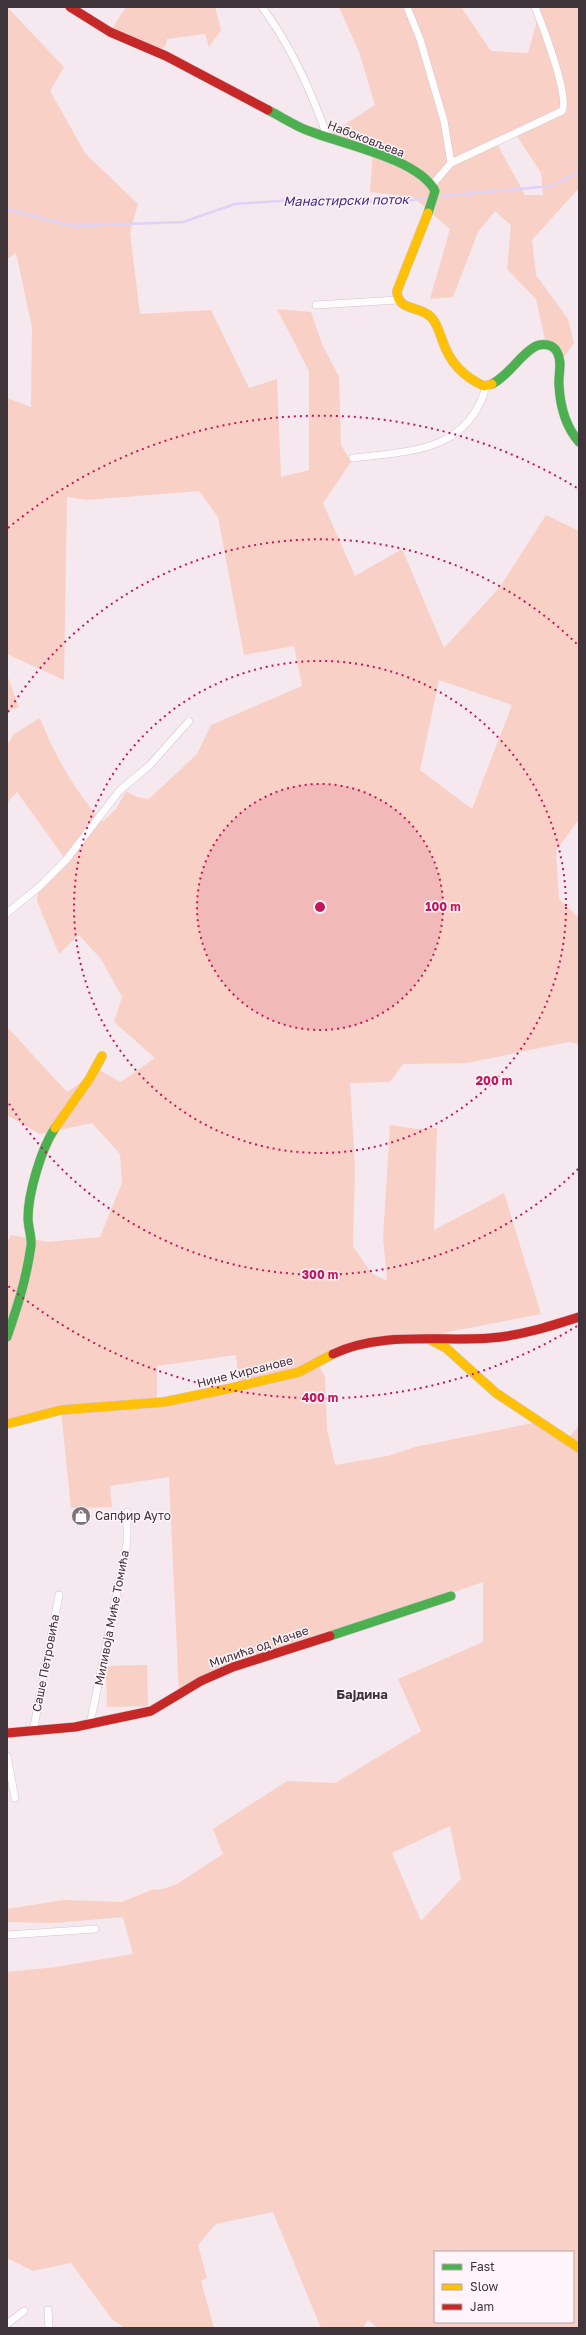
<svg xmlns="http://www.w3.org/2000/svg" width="586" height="2335" font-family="'Golos Text',sans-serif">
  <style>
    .green { fill: #f9d0c6; fill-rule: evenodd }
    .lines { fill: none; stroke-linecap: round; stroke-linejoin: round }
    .stream { stroke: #ded3f6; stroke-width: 2.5 }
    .street-casing { stroke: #d1c6cb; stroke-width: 8 }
    .fast-casing { stroke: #d1c6cb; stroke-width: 10 }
    .slow-casing { stroke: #d1c6cb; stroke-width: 10 }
    .jam-casing { stroke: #d1c6cb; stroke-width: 10 }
    .street { stroke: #fefcfc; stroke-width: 7 }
    .fast { stroke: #4caf50; stroke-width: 9 }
    .slow { stroke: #ffc107; stroke-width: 9 }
    .jam { stroke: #c62828; stroke-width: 9 }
    .ring { fill: none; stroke: #c2185b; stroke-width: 2; stroke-dasharray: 2 4 }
    .labels { text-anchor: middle; stroke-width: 3; stroke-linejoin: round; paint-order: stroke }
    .street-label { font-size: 12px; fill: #3e3439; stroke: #fef4f9 }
    .poi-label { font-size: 12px; fill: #3e3439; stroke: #fef4f9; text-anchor: start }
    .water-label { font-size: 13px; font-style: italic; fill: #472880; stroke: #fef4f9 }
    .neighbourhood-label { font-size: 13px; font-weight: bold; fill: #3e3439; stroke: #fef4f9 }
    .centre { fill: #c2185b; stroke: #fef4f9; stroke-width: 2 }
    .ring-label { font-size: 12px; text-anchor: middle; font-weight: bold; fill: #c2185b; stroke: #fef4f9; stroke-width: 3; stroke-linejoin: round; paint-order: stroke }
  </style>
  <rect width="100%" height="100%" fill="#f5e8ee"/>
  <g class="green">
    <path d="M7 7 64 67 50 91 85 153 138 204 130 232 140 314 211 310 249 388 277 379 281 477 309 470V371L277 309 311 312 322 344 339 377 341 445 351 462 323 503 355 576 402 549 444 648 500 587 546 515 579 531V819L556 851 559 899 579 918V1044L569 1042 467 1063 403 1064 390 1082 350 1083 355 1166 353 1246 371 1273 387 1281 383 1238 390 1125 418 1129 437 1128 434 1230 504 1193 541 1314 386 1344H359L318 1363 325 1377 327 1429 335 1465 388 1456 415 1447 533 1423 569 1437 579 1426V2328H377L368 2320 363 2328H321L273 2212 216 2224 198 2245 207 2278 201 2281 214 2328H124L111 2318 71 2263 33 2271 7 2258V1972L56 1967 133 1954 123 1917 55 1923 7 1922V1909L63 1900 122 1902 151 1890 163 1889 177 1884 223 1854 213 1829 287 1781 335 1783 421 1731 398 1679 483 1642V1582L311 1642 280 1650 179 1695 169 1477 110 1486 112 1507 71 1508 61 1410 7 1424V1244L11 1235 48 1242 100 1237 122 1183 120 1154 92 1123 40 1134 7 1115V1027L67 1092 99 1070 121 1082 155 1058 114 1022 122 997 101 959 79 935 59 954 37 901 39 887 66 860 17 792 7 803V745L14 734 40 718C54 755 76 792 102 822L116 809 126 791 137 797 149 799 197 754 211 725 302 686 294 646 244 655 218 517 199 491 87 500 67 497 64 680 7 654V398L31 407 32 327 16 253 7 259ZM439 680 512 705 472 809 420 770ZM236 1355 239 1386 157 1403V1366ZM450 1826 461 1879 421 1921 392 1853ZM435 2252H573V2322H435Z"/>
    <path d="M126 7H215L221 30 209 47 205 34 167 39 165 47 154 51 110 32Z"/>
    <path d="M339 7H461L491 51 528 53 541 7H579V188L532 240 536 275 568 319 574 343 559 363 546 344 536 299 507 269 511 225 495 211 478 232 453 297 430 299 450 229 413 197 370 192 373 152 327 136 375 105 359 52ZM515 133 541 173 543 195H525L496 142Z"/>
    <path d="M7 675 19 707 7 711Z"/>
    <path d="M147 1665 148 1706 107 1707 106 1666Z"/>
  </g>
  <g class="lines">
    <g class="stream">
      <path d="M442 196 552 186 579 172"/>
      <path d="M7 209 72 226 183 222 235 204 323 198 392 203 427 198"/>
    </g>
    <defs>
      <g id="street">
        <path d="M262 7C291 46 311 90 327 136"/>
        <path d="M407 7 420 39 444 121 451 163"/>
        <path d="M432 185 451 163 562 111C570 97 542 24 535 7"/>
        <path d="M316 305 398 300"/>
        <path d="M353 458C409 451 467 453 486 387"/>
        <path d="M7 913 39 887 66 860 120 790 149 766 189 721"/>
        <path d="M90 1724 127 1543V1512"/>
        <path d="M33 1732 59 1595"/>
        <path d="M7 1756 15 1798"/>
        <path d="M7 1935 95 1929"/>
        <path d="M48 2310 49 2328"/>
        <path d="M7 2324 24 2311"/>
      </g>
      <g id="fast">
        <path d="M268 110C282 117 295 126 309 131 342 144 419 159 435 191L428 213"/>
        <path d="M492 384C510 375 519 355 536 346 543 343 553 344 557 352 563 362 558 374 559 385 560 405 566 427 579 442"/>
        <path d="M7 1337C18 1305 26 1280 31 1246 32 1237 28 1227 28 1218 28 1194 41 1149 55 1128"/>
        <path d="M330 1636 451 1596"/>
      </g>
      <g id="slow">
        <path d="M428 213 397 291C398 312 419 305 431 317 437 323 440 334 443 342 450 363 464 377 484 386L492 384"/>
        <path d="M55 1128 90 1078 102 1056"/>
        <path d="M431 1340 446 1348 496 1393 579 1448"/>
        <path d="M7 1424 61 1410 164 1402 227 1389 299 1372 333 1354"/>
      </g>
      <g id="jam">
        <path d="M70 7 110 32 166 56 268 110"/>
        <path d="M333 1354C382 1331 439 1342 490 1338 520 1336 551 1326 579 1317"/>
        <path d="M7 1733 75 1727 151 1711 201 1681 233 1667 330 1636"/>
      </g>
    </defs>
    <use href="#street" class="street-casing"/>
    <use href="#fast" class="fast-casing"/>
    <use href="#slow" class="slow-casing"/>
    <use href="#jam" class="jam-casing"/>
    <use href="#street" class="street"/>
    <use href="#fast" class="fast"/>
    <use href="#slow" class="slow"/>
    <use href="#jam" class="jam"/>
  </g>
  <circle cx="320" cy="907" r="123" fill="#c2185b" fill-opacity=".12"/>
  <g class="ring">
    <circle cx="320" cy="907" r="123"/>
    <circle cx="320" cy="907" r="246"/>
    <path d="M578 1169A368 368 0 0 1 8 1102M8 712A368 368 0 0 1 578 645"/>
    <path d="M577 1326A491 491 0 0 1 8 1286M8 528A491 491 0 0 1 577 488"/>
  </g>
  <defs>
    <symbol id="shop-disc" viewBox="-11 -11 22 22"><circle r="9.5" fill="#7e7378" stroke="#fef4f9"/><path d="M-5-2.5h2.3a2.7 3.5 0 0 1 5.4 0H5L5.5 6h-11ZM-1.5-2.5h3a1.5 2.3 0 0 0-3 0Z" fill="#fff"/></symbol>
  </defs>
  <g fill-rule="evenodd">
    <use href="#shop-disc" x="70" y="1505" width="22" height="22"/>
  </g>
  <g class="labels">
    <g class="street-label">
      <text transform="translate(366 139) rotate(21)" y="4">Набоковљева</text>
      <text transform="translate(245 1372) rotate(-14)" y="4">Нине Кирсанове</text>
      <text transform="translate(112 1618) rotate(-79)" y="4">Миливоја Миће Томића</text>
      <text transform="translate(259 1647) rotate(-19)" y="4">Милића од Мачве</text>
      <text transform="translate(46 1663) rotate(-79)" y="4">Саше Петровића</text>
    </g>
    <g class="poi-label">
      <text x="95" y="1520">Сапфир Ауто</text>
    </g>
    <g class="water-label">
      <text transform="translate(346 200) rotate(-1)" y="5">Манастирски поток</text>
    </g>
    <g class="neighbourhood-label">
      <text x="362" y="1699">Бајдина</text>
    </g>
  </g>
  <circle cx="320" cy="907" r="6" class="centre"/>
  <g class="ring-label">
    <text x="443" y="911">100 m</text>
    <text x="494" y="1085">200 m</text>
    <text x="320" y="1279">300 m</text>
    <text x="320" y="1402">400 m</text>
  </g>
  <rect width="586" height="2335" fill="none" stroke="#3e3439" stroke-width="16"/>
  <rect x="434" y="2251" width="140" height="72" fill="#fef4f9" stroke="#b1a7ac"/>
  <rect x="442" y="2264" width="20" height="6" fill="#4caf50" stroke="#b1a7ac"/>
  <text x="470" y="2271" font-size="12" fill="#3e3439">Fast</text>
  <rect x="442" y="2284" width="20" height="6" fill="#ffc107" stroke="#b1a7ac"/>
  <text x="470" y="2291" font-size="12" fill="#3e3439">Slow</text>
  <rect x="442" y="2304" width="20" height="6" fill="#c62828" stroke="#b1a7ac"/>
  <text x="470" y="2311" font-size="12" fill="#3e3439">Jam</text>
</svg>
